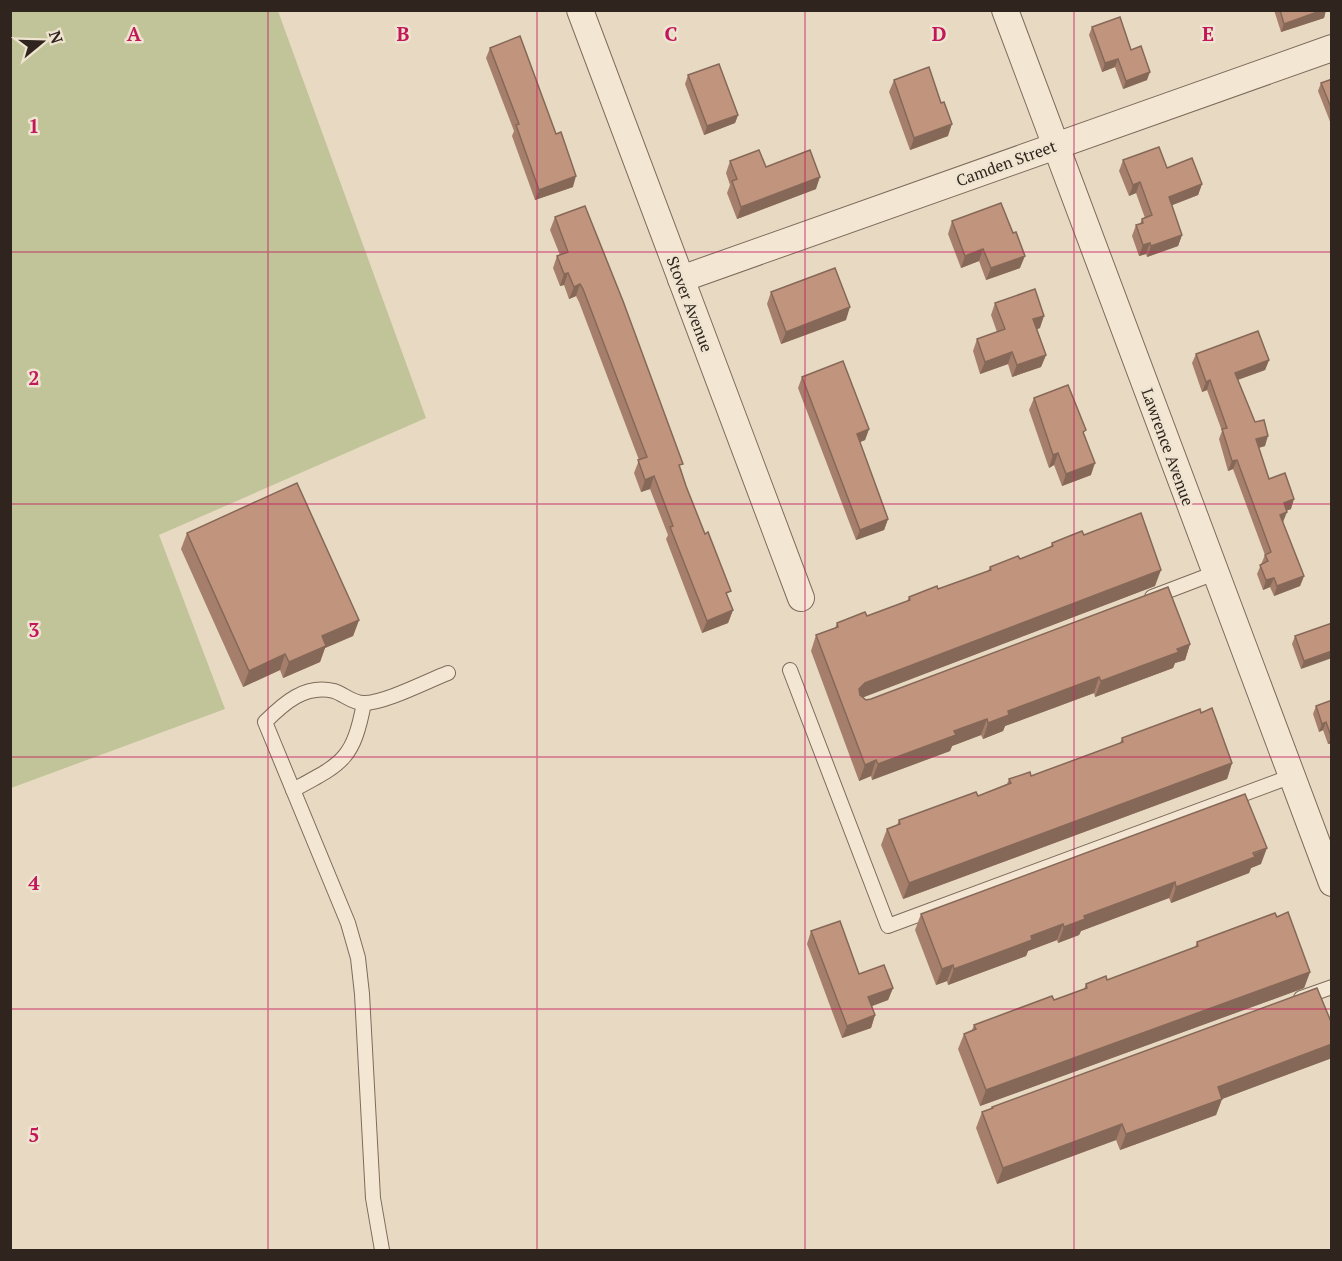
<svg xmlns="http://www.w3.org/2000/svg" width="1342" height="1261" font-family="'PT Serif',serif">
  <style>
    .green { fill: #c1c398 }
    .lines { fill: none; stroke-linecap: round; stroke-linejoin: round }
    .service-casing { stroke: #7e6b5c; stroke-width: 16 }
    .minor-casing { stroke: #7e6b5c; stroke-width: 28 }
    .service { stroke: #f3e7d4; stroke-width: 14 }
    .minor { stroke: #f3e7d4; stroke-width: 26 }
    .wall { fill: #a57f6c }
    .shaded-wall { fill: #866858 }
    .building { fill: #c0947d; stroke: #866858; stroke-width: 1.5 }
    .grid { fill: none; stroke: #c2185b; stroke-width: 1.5; stroke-opacity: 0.55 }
    .labels { text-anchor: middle; stroke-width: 5; stroke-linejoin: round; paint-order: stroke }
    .street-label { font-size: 16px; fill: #30251e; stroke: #efe4d0 }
    .grid-label { font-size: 20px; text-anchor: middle; font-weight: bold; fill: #c2185b; stroke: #efe4d0; stroke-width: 5; stroke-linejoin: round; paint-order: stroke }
  </style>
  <rect width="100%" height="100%" fill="#e7d9c2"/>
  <path class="green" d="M11 10 278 11 426 418 159 535 225 709 11 788Z"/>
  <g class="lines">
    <defs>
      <g id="service">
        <path d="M1152 597 1215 573"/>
        <path d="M790 670 888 926 1292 776"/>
        <path d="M293 790C343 763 353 760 364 703"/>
        <path d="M1301 998 1332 987"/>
        <path d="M382 1250 373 1198 362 994 358 958 348 923 265 722C284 703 305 684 334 691 344 694 352 703 364 703 385 703 427 681 448 673"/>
      </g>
      <g id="minor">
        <path d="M580 10 801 598"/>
        <path d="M1005 10 1332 883"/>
        <path d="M681 279 1332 48"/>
      </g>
    </defs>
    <use href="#service" class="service-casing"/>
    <use href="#minor" class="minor-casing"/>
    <use href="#service" class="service"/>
    <use href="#minor" class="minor"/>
  </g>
  <g class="wall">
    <path d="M1274 10H1326L1324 18 1281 32Z"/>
    <path d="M1092 27 1131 50 1147 80 1123 89 1115 67 1102 72 1089 35Z"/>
    <path d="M490 48 556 134 573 187 535 200 512 136 514 131 486 58Z"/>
    <path d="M688 75 738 115 735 123 704 135 685 84Z"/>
    <path d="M1332 79V124H1331L1318 91 1321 83Z"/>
    <path d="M894 80 948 136 910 150 889 92Z"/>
    <path d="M1123 160 1167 168 1202 184 1198 195 1172 205 1182 235 1178 246 1147 257 1146 254 1139 256 1132 236 1136 225 1140 224 1142 219 1145 218 1136 193 1129 196 1119 171Z"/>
    <path d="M730 161 766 167 816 189 737 219 727 193 730 185 726 173Z"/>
    <path d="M555 217 681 469 686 486 733 610 728 623 702 633 666 539 668 535 650 489 641 492 634 473 639 460 579 302 576 296 569 299 564 285 560 286 553 268 557 256 560 255 550 230Z"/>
    <path d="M952 221 1020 268 986 280 979 261 961 268 948 234Z"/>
    <path d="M771 292 846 320 781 344 767 304Z"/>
    <path d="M995 303 1040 328 1037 329 1046 355 1041 367 1012 377 1008 364 980 374 973 351 977 339 997 332 991 315Z"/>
    <path d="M1196 354 1269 360 1265 370 1238 380 1265 446 1259 448 1269 479 1291 509 1286 511 1283 522 1304 576 1300 586 1274 596 1270 587 1263 590 1257 574 1265 555 1233 469 1228 471 1219 439 1222 431 1207 390 1202 392 1192 363Z"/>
    <path d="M802 377 869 429 865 440 860 442 888 519 884 530 856 540 798 388Z"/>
    <path d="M1034 398 1085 435 1091 475 1062 486 1054 465 1049 468 1029 410Z"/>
    <path d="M187 533 359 620 353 636 325 648 320 662 283 678 280 670 243 687 181 549Z"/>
    <path d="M1084 535 1155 586 863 697 866 700 871 699 1190 644 1185 660 1175 663 1173 668 1095 697 1094 693 1005 726 1003 731 983 739 981 735 952 746 950 751 872 780 871 776 859 781 811 651 816 635 835 628 837 623 867 616 907 601 909 597 938 589 988 571 990 567 1020 559 1050 548 1052 543Z"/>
    <path d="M1332 623 1301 669 1292 644 1295 636Z"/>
    <path d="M1332 700V743L1328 744 1323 730 1319 732 1313 714 1316 706Z"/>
    <path d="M1201 713 1232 763 1227 779 903 899 881 845 887 829 897 825 899 820 978 796 1007 784 1009 779 1031 776 1120 743 1122 738Z"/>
    <path d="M1261 864 1251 868 1249 873 1171 903 1169 898 1081 931 1079 935 1058 943 1057 940 1028 951 1026 956 948 985 947 981 936 985 915 930 921 914Z"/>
    <path d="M811 931 859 974 893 988 888 1000 872 1006 875 1015 871 1028 842 1038 807 944Z"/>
    <path d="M1197 942 1310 972 1304 988 980 1106 958 1049 964 1034 972 1030 974 1025 1054 1000 1084 989 1086 984 1107 980 1195 947Z"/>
    <path d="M1332 1058 1222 1099 1216 1115 1120 1150 1116 1140 997 1184 976 1128 982 1112 992 1109V1107Z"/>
  </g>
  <g class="shaded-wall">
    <path d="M1323 10H1326L1324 18 1281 32 1284 24Z"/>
    <path d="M1118 59 1115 67 1102 72 1105 63Z"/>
    <path d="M1150 72 1147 80 1123 89 1126 81Z"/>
    <path d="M738 115 735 123 704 135 707 126Z"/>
    <path d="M952 124 948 136 910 150 914 138Z"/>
    <path d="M576 176 573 187 535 200 539 190Z"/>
    <path d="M820 177 816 189 737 219 741 207Z"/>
    <path d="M1140 182 1136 193 1129 196 1133 185Z"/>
    <path d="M1202 184 1198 195 1165 208 1169 197Z"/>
    <path d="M1182 235 1178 246 1147 257 1151 246Z"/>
    <path d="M1150 243 1146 254 1139 256 1143 245Z"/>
    <path d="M983 249 979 261 961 268 965 256Z"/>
    <path d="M1025 256 1020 268 986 280 991 268Z"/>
    <path d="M568 273 564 285 560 286 564 274Z"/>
    <path d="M580 284 576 296 569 299 574 287Z"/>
    <path d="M850 307 846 320 781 344 786 332Z"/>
    <path d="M1044 316 1040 328 1029 332 1033 319Z"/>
    <path d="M1012 352 1008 364 980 374 985 362Z"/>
    <path d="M1046 355 1041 367 1012 377 1017 365Z"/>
    <path d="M1269 360 1265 370 1231 382 1235 373Z"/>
    <path d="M1210 380 1207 390 1202 392 1206 382Z"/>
    <path d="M869 429 865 440 853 445 857 434Z"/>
    <path d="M1268 436 1265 446 1253 449 1256 439Z"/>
    <path d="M1058 453 1054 465 1049 468 1053 455Z"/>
    <path d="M1237 460 1233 469 1228 471 1232 461Z"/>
    <path d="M1095 463 1091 475 1062 486 1066 474Z"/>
    <path d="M654 476 650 489 641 492 645 480Z"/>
    <path d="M1294 499 1291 509 1280 513 1284 503Z"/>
    <path d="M1287 512 1283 522 1276 525 1280 515Z"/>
    <path d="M888 519 884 530 856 540 860 530Z"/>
    <path d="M1161 570 1155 586 859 699V689L865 683Z"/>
    <path d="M1304 576 1300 586 1274 596 1277 586Z"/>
    <path d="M1274 578 1270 587 1263 590 1266 580Z"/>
    <path d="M733 610 728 623 702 633 707 621Z"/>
    <path d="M359 620 353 636 325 648 320 662 283 678 289 662 322 636Z"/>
    <path d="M1190 644 1185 660 1175 663 1173 668 1095 697 1101 681Z"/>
    <path d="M1332 651V658L1301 669 1304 661Z"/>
    <path d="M285 654 280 670 243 687 249 671Z"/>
    <path d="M1099 677 1094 693 1005 726 1003 731 983 739 988 723 1008 711Z"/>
    <path d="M987 719 981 735 952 746 950 751 872 780 878 764 954 731Z"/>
    <path d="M1326 722 1323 730 1319 732 1322 724Z"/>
    <path d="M1332 736V743L1328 744Z"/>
    <path d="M876 760 871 776 859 781 865 765Z"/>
    <path d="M1232 763 1227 779 903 899 909 883Z"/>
    <path d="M1267 848 1261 864 1251 868 1249 873 1171 903 1176 887Z"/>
    <path d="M1175 882 1169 898 1081 931 1079 935 1058 943 1064 927 1084 916Z"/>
    <path d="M1063 924 1057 940 1028 951 1026 956 948 985 954 969 1031 936Z"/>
    <path d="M953 965 947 981 936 985 942 969Z"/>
    <path d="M1310 972 1304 988 980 1106 986 1090Z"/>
    <path d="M893 988 888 1000 864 1009 868 997Z"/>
    <path d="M875 1015 871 1028 842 1038 847 1026Z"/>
    <path d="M1332 1044V1058L1222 1099 1216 1115 1120 1150 1126 1134 1218 1087Z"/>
    <path d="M1122 1124 1116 1140 997 1184 1003 1168Z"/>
  </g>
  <g class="building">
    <path d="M1280 10H1323L1284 24Z"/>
    <path d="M1120 17 1131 50 1141 46 1150 72 1126 81 1118 59 1105 63 1092 27Z"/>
    <path d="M520 36 556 134 561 132 576 176 539 190 516 125 519 124 490 48Z"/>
    <path d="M719 64 738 115 707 126 688 75Z"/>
    <path d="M929 67 941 103 944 102 952 124 914 138 894 80Z"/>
    <path d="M1332 79V110L1321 83Z"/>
    <path d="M1159 147 1167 168 1192 158 1202 184 1169 197 1182 235 1151 246 1150 243 1143 245 1136 225 1143 223 1142 219 1152 215 1140 182 1133 185 1123 160Z"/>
    <path d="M759 150 766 167 810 150 820 177 741 207 732 181 737 179 730 161Z"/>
    <path d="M1001 203 1013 233 1016 232 1025 256 991 268 983 249 965 256 952 221Z"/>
    <path d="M585 206 623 301 683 464 679 465 686 486 705 534 708 532 731 591 726 593 733 610 707 621 670 527 673 526 654 476 645 480 638 460 647 457 583 289 580 284 574 287 568 273 564 274 557 256 568 252 555 217Z"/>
    <path d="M835 268 850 307 786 332 771 292Z"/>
    <path d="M1035 289 1044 316 1033 319 1046 355 1017 365 1012 352 985 362 977 339 1005 329 995 303Z"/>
    <path d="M1258 331 1269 360 1235 373 1255 422 1264 420 1268 436 1256 439 1269 479 1285 473 1294 499 1284 503 1287 512 1280 515 1304 576 1277 586 1274 578 1266 580 1260 565 1268 561 1265 555 1271 552 1237 460 1232 461 1222 429 1227 428 1210 380 1206 382 1196 354Z"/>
    <path d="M843 361 869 429 857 434 888 519 860 530 802 377Z"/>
    <path d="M1068 385 1086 430 1083 432 1095 463 1066 474 1058 453 1053 455 1034 398Z"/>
    <path d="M297 483 359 620 322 636 326 646 289 662 285 654 249 671 187 533Z"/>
    <path d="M1141 513 1161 570 865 683 859 689 860 695 866 700 871 699 1168 587 1190 644 1177 649 1179 652 1101 681 1099 677 1008 711 1009 715 988 723 987 719 954 731 956 735 878 764 876 760 865 765 816 635 838 627 837 623 865 612 867 616 910 600 909 597 937 586 938 589 991 570 990 567 1018 556 1020 559 1053 546 1052 543 1082 531 1084 535Z"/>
    <path d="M1332 623V651L1304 661 1295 636Z"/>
    <path d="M1332 700V736H1331L1326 722 1322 724 1316 706Z"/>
    <path d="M1212 708 1232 763 909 883 887 829 900 824 899 820 976 792 978 796 1011 783 1009 779 1030 772 1031 776 1123 742 1122 738 1200 709 1201 713Z"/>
    <path d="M1245 794 1267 848 1253 853 1255 857 1176 887 1175 882 1084 916 1085 919 1064 927 1063 924 1031 936 1032 940 954 969 953 965 942 969 921 914Z"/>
    <path d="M1288 912 1310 972 986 1090 964 1034 976 1029 974 1025 1052 996 1054 1000 1087 988 1086 984 1106 976 1107 980 1198 946 1197 942 1275 913 1277 917Z"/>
    <path d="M840 921 859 974 884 965 893 988 868 997 875 1015 847 1026 811 931Z"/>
    <path d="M1317 988 1332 1024V1044L1218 1087 1222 1099 1126 1134 1122 1124 1003 1168 982 1112 993 1108 992 1107Z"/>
  </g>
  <path class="grid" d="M268 10V1250M537 10V1250M805 10V1250M1074 10V1250M10 252H1332M10 504H1332M10 757H1332M10 1009H1332"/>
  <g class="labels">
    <g class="street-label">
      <text transform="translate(1006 163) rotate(-20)" y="6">Camden Street</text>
      <text transform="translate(690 304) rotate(69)" y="6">Stover Avenue</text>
      <text transform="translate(1168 447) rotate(70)" y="6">Lawrence Avenue</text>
    </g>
  </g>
  <g class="grid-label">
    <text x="134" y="41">A</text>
    <text x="403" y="41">B</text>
    <text x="671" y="41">C</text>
    <text x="939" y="41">D</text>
    <text x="1208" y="41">E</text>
    <text x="34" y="133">1</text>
    <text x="34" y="385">2</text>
    <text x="34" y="637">3</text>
    <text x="34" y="890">4</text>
    <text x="34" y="1142">5</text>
  </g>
  <rect width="1342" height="1261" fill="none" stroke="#30251e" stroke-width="24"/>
  <g transform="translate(42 42) rotate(71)" stroke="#efe4d0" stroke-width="4.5" paint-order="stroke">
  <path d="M0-4.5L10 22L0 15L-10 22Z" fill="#30251e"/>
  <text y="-9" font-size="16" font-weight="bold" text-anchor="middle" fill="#30251e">N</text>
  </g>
</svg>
